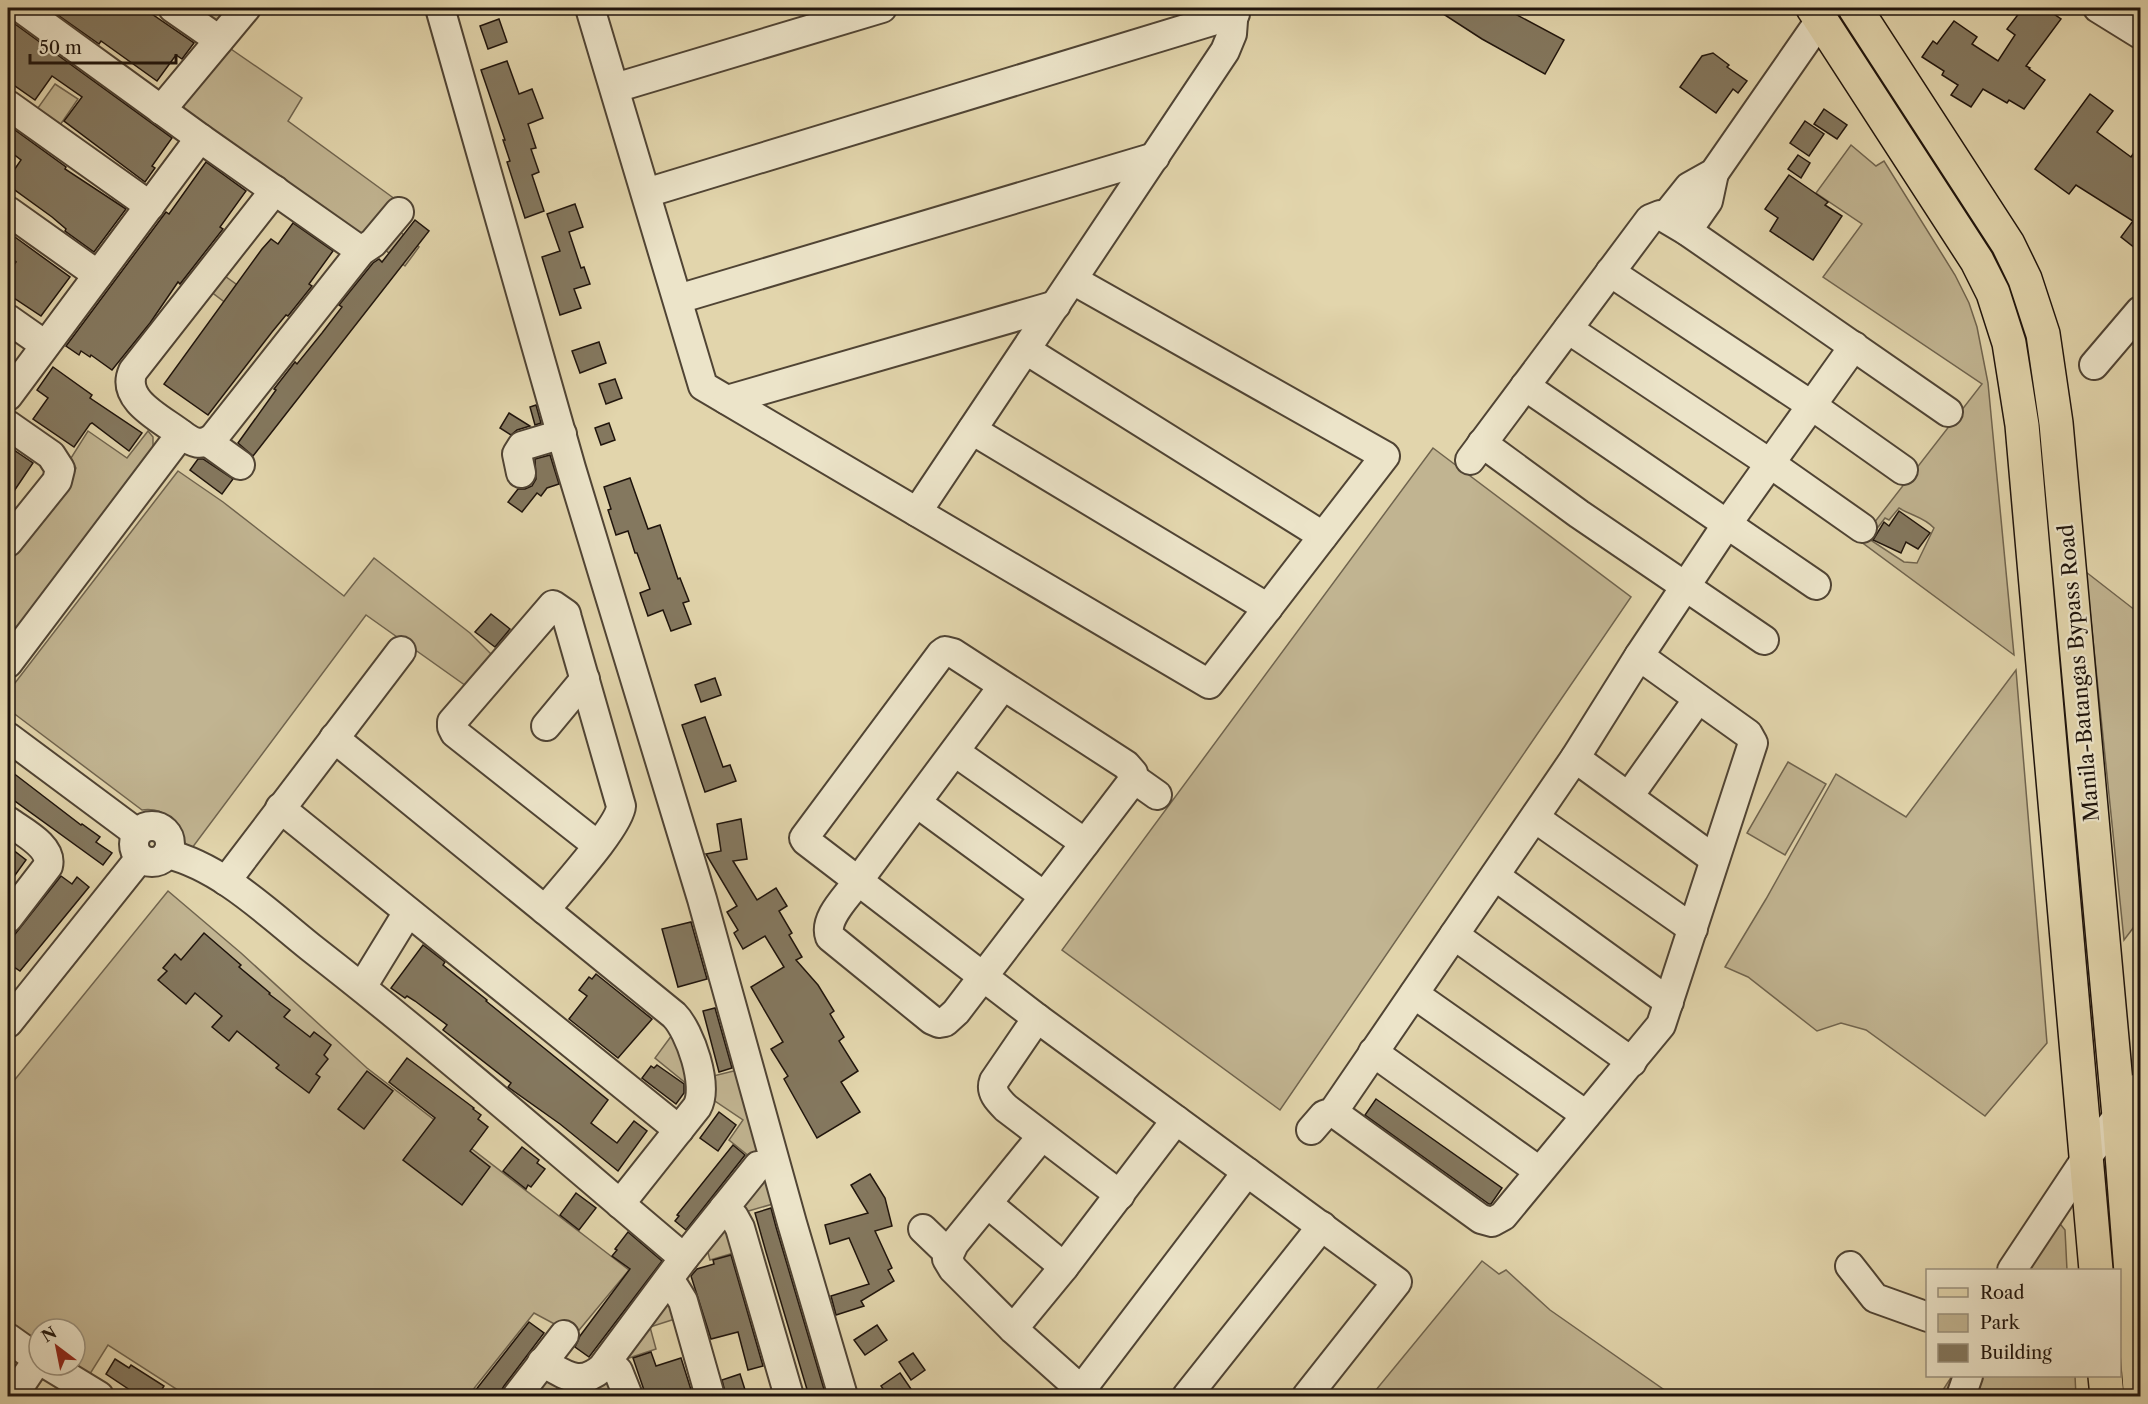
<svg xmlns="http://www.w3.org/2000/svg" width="2148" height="1404" font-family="'Libre Caslon Text',serif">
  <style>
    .green { fill: #c1b491; stroke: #70644e; stroke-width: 1.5; fill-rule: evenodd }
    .building { fill: #84785f; stroke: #1f140c; stroke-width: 1.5 }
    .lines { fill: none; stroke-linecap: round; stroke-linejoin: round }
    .minor-casing { stroke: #504434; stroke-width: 32 }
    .major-casing { stroke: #1f140c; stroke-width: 36 }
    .minor { stroke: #ece4c9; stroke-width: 28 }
    .major { stroke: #e2d5ac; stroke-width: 33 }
    .labels { text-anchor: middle; stroke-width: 4.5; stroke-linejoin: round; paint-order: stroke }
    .street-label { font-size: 21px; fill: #1f140c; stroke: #ece4c9 }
  </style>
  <rect width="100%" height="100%" fill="#e2d5ac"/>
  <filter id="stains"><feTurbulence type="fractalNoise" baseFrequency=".00333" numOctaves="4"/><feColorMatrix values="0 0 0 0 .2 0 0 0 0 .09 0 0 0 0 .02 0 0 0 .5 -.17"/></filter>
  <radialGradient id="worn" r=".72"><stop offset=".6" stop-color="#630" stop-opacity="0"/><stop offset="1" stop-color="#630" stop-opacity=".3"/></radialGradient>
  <g class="green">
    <path d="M192 8H233L216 21Z"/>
    <path d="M228 47 302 98 288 121 399 202 365 239 186 111 182 103Z"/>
    <path d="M55 84 78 99 58 128 35 112Z"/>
    <path d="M1851 145 1876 166 1884 161 1955 275 1969 303 1977 327 1988 383 2014 655 1860 541 1982 384 1823 277 1862 224 1816 193ZM1899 508C1912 516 1924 517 1934 528L1917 563 1904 562 1869 539 1885 518 1889 520Z"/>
    <path d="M394 227 419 247 405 266 379 245Z"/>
    <path d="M222 274 264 304 251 322 210 291Z"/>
    <path d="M88 431 127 458 148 431 153 437V448L8 645V562L73 476 76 468 71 458Z"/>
    <path d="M1433 448 1631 597 1280 1110 1062 950Z"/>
    <path d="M178 471 223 502 344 596 374 558 470 633 495 658 469 688 366 615 192 848 184 843C181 822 164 807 142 810L8 709V692Z"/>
    <path d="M2086 572 2140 614V919L2124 940Z"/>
    <path d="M2016 670 2047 1043 1985 1116 1866 1030 1841 1023 1817 1031 1748 977 1725 967 1766 899 1836 774 1906 817Z"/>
    <path d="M1788 762 1826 784 1785 855 1747 833Z"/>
    <path d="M168 891 241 953 367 1068 629 1270 575 1335 534 1313 468 1396H187L108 1345 88 1377 75 1365V1329H39V1344L8 1323V1088Z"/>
    <path d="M675 1031 693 1089 655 1058Z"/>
    <path d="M742 1069 765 1150 755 1161 729 1140 743 1120 712 1099 709 1077Z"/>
    <path d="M770 1170 780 1202 745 1212 742 1202Z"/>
    <path d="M2061 1225 2065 1230 2067 1270H2025L2058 1226Z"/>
    <path d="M727 1228 737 1252 710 1260 707 1249 717 1232Z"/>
    <path d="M1482 1261 1499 1274 1506 1270 1550 1310 1673 1396H1371Z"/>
    <path d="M670 1303 678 1318 650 1327 656 1349 626 1359 663 1304Z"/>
    <path d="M1952 1376H2075L2076 1396H1939Z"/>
    <path d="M544 1378 558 1386 554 1396H525Z"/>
    <path d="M606 1378 619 1396H576L571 1394 576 1389Z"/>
  </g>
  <g class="building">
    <path d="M48 8H143L194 43 182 59 176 55 157 81 101 41 99 44Z"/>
    <path d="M1434 8H1504L1564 40 1545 74 1482 39Z"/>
    <path d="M2023 8H2045L2061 19 2026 66 2030 68 2029 69 2045 80 2024 109 2009 100 2007 103 1983 89 1971 107 1951 95 1958 85 1942 75 1944 71 1922 57 1933 41 1937 44 1954 21 1977 37 1972 44 1998 61 2015 35 2007 29Z"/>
    <path d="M8 19 172 138 152 166 155 168 145 182 64 121 82 97 52 76 35 100 8 81Z"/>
    <path d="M499 19 507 42 488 49 480 26Z"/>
    <path d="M1713 53 1729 65 1727 67 1747 81 1738 93 1733 89 1716 113 1680 87 1702 56Z"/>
    <path d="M507 61 519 94 532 89 543 118 528 124 536 148 531 149 539 172 532 175 544 211 525 218 507 162 510 161 503 140H505L481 70Z"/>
    <path d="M2090 94 2113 111 2097 132 2131 157 2140 144V252L2121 237 2133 221 2076 185 2069 194 2035 169Z"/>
    <path d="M1824 109 1847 125 1837 139 1814 124Z"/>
    <path d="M1805 121 1824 134 1809 156 1790 143Z"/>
    <path d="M8 125 66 167 65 169 126 209 94 252 65 231 66 229 52 217 8 185V179L21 160 8 150Z"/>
    <path d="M1798 155 1810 163 1801 178 1788 169Z"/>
    <path d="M206 162 246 191 220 227 223 229 180 284 178 282 150 323 112 370 91 355 90 357 81 351 79 355 66 346 166 212 169 214Z"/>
    <path d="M1789 175 1828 202 1825 205 1842 216 1813 260 1770 231 1778 218 1765 209Z"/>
    <path d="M575 204 583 227 569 232 581 268 584 267 590 284 574 289 581 308 560 315 542 257 560 251 547 214Z"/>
    <path d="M415 220 429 231 253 456 238 443 276 390 274 389 295 362 297 364 322 333 342 307 339 305 373 263 379 259 382 262Z"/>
    <path d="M293 223 333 251 309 284 312 286 288 316 286 315 272 332 208 415 164 384 262 249 271 239 278 244Z"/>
    <path d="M8 232 70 277 41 316 8 294V274L16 262 8 255Z"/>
    <path d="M599 342 606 363 580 373 572 351Z"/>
    <path d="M53 367 92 395 90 398 142 433 129 451 92 423 90 424 74 447 33 419 48 398 37 390Z"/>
    <path d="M615 379 622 398 606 404 599 384Z"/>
    <path d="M536 405 541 423 535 425 530 407Z"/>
    <path d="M509 413 530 426 517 430 511 435 500 428Z"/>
    <path d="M609 423 615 440 601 445 595 428Z"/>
    <path d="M8 446 33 463 8 500Z"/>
    <path d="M550 455 559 484 547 488 541 496 537 493 522 512 508 502 518 489H525L532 486 536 479 535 459Z"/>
    <path d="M198 459H203L233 479 222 494 190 470Z"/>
    <path d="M630 478 648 529 660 525 678 579 680 578 689 601 683 603 691 624 671 631 663 610 648 616 640 593 650 589 637 553H635L628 531 616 535 608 510 611 509 604 487Z"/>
    <path d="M1899 511 1930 533 1918 549 1906 542 1901 553 1873 540 1884 522 1889 526Z"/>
    <path d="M491 614 510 629 495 647 475 632Z"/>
    <path d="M715 678 721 695 701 702 695 685Z"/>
    <path d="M705 717 723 767 730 765 736 781 705 792 682 725Z"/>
    <path d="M8 769 81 825 82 824 100 837 96 842 112 853 103 865 8 796Z"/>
    <path d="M741 819 747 859 733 861 757 900 776 888 787 906 779 911 792 933 789 935 802 957 796 960 818 985 834 1011 830 1014 844 1037 839 1041 858 1071 841 1082 860 1112 817 1138 784 1079 788 1076 771 1049 783 1042 751 987 784 967 765 936 743 949 734 933 738 930 727 912 737 906 706 854 721 851 717 824Z"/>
    <path d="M8 846 26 860 8 885Z"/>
    <path d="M61 876 72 884 77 877 89 887 20 971 8 963V943Z"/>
    <path d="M691 922 707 979 678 987 662 929Z"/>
    <path d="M204 933 241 965 239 967 270 993 269 994 290 1010 284 1017 310 1037 314 1032 331 1045 324 1055 328 1059 316 1074 320 1077 309 1093 276 1068 279 1065 237 1031 229 1041 212 1027 222 1016 195 993 186 1004 158 980 167 971 163 968 175 954 181 960Z"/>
    <path d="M423 945 445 962 443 965 487 1000 486 1001 608 1100 591 1123 617 1143 634 1121 647 1131 618 1171 560 1124 508 1087 511 1083 443 1030 447 1025 415 1001 407 996 405 998 391 988Z"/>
    <path d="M596 974 652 1019 618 1058 569 1019 587 996 579 990 589 977 592 979Z"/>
    <path d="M715 1008 732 1068 719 1072 703 1011Z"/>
    <path d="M407 1058 474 1108 473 1109 481 1115 478 1119 488 1127 470 1151 490 1167 462 1205 403 1160 435 1118 389 1082Z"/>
    <path d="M657 1065 684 1084V1093L676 1104 642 1078 651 1066 654 1068Z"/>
    <path d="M367 1071 393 1091 364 1129 338 1109Z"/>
    <path d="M1376 1099 1502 1188 1491 1204H1489L1365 1115Z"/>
    <path d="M719 1112 736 1125 718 1151 700 1138Z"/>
    <path d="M733 1145 745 1155 686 1230 675 1221 679 1216 677 1215Z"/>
    <path d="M522 1147 539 1160 537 1163 545 1169 531 1187 528 1185 526 1189 503 1171Z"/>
    <path d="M870 1174 885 1198 892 1226 875 1231 892 1268 888 1270 894 1281 861 1301 864 1306 836 1315 831 1296 869 1284 849 1238 830 1244 825 1225 868 1213 851 1185Z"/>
    <path d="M576 1193 596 1208 579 1230 560 1215Z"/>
    <path d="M771 1208 776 1227 826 1396H809L766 1252 755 1213Z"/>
    <path d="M628 1232 662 1261 589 1357 575 1347 580 1336 630 1269 612 1256 617 1250 615 1249Z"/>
    <path d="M731 1255 763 1366 748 1370 738 1332 711 1339 691 1276 697 1269 714 1264 713 1260Z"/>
    <path d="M529 1322 544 1333 504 1386 498 1396H471Z"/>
    <path d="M877 1325 887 1340 865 1355 854 1340Z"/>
    <path d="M651 1352 656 1366 681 1358 693 1396H646L633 1358Z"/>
    <path d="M913 1353 925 1370 911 1380 899 1362Z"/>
    <path d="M115 1359 129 1368 131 1365 164 1386 158 1396H139L106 1374Z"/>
    <path d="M900 1373 911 1389 900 1396H888L881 1386Z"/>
    <path d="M740 1374 747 1396H726L722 1380Z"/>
  </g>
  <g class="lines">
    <defs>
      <g id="minor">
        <path d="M21 8 200 138 361 251"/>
        <path d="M173 8 219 40"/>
        <path d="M440 8 571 468 702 899 792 1223 843 1396"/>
        <path d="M590 8 703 386 1209 684 1385 456 1073 280"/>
        <path d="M2098 8 2140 34"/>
        <path d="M615 88 882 8"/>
        <path d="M8 105 150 206"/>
        <path d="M161 110 246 8"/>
        <path d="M646 193 1235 14"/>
        <path d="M8 211 98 275"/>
        <path d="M1665 217 1689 187 1714 173 1821 19"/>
        <path d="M1687 231 1708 201 1714 173"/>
        <path d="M1610 272 1811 405 1903 470"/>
        <path d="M678 299 1155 157"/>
        <path d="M8 319 45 345"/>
        <path d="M1568 329 1771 464 1862 528"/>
        <path d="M1026 350 1323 536"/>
        <path d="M2094 365 2140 311"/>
        <path d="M1525 386 1816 585"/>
        <path d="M8 396 200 138"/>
        <path d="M727 400 1056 305"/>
        <path d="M8 425 51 455 60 469 57 481 8 542"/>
        <path d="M972 430 1268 608"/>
        <path d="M181 434C193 443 201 447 214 437L361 251 373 243 399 212"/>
        <path d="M208 442 240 465"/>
        <path d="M1482 443 1579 514 1764 640"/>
        <path d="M1470 460 1650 219 1660 215 1687 231 1948 412"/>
        <path d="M521 473 517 454 522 446 562 434"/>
        <path d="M917 512 1225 51 1232 34 1234 8"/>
        <path d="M8 663 181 434C162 419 120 400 133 371L275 190"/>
        <path d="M1003 686 858 881C848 896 823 918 830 937L932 1020 939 1023 945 1022 956 1012 1131 783 1133 773 1126 765 953 653 945 651 941 654 804 838 806 841C883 900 960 959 1037 1018L1397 1282 1307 1396"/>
        <path d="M546 726 585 679"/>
        <path d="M8 737 137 833"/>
        <path d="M334 738 674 1015C690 1031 709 1086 697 1107L620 1204"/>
        <path d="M955 752 1085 843"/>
        <path d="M1575 758 1714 859"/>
        <path d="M1133 778 1157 795"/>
        <path d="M1629 796 1698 699"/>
        <path d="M917 803 1044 896"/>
        <path d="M280 808 679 1130"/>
        <path d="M1535 818 1693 929"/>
        <path d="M8 821C21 831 53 846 48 866L8 918"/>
        <circle cx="152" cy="844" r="18"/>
        <path d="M167 854C222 867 271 916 314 950 441 1049 562 1155 684 1258"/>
        <path d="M1495 876 1669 1002"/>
        <path d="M226 881 401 651"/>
        <path d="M545 910C560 891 620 826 621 806L567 618 566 614 553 605 452 722V727L455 733 597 845"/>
        <path d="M1454 935 1632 1062"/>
        <path d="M362 987 408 912"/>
        <path d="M1414 994 1586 1115"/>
        <path d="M1037 1018 994 1081C990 1092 998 1100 1006 1108L1120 1195"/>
        <path d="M8 1023 140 858"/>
        <path d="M1373 1052 1539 1171"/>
        <path d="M1333 1112 1481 1219 1492 1222 1503 1216 1661 1025 1753 743 1748 734 1639 656"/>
        <path d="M1311 1130 1324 1115 1333 1112 1575 758 1639 656 1727 524 1854 346"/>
        <path d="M1042 1136 954 1244 947 1259 953 1269 1013 1329 1088 1396"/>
        <path d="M988 1204 1064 1267"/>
        <path d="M724 1208 734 1217 740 1228 789 1396"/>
        <path d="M923 1229 948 1253"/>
        <path d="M1850 1266 1875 1298 1928 1317"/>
        <path d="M2012 1270 2087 1157 2140 1087"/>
        <path d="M667 1282 675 1288 683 1301 710 1396"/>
        <path d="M1013 1329 1064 1267 1176 1120"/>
        <path d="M8 1338 39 1360"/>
        <path d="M608 1361 618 1371 628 1396"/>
        <path d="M542 1362C565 1374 579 1388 602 1368L684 1258 758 1166"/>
        <path d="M48 1365 99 1396"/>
        <path d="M1081 1390 1247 1172"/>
        <path d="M13 1396 38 1359"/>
        <path d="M517 1396 564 1335"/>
        <path d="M1187 1396 1322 1226"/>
        <path d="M1961 1396 1968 1376"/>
      </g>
      <g id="major">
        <path d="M1813 8 1977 261 1993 293 2009 343 2022 425 2096 1270"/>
        <path d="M1855 8 2008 244 2025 279 2043 334 2056 423 2119 1116 2140 1389"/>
        <path d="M2105 1376 2107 1396"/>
      </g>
    </defs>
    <use href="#minor" class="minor-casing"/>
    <use href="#major" class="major-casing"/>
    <use href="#minor" class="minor"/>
    <use href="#major" class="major"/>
  </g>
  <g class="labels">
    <g class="street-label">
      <text transform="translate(2079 673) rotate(-95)" y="7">Manila-Batangas Bypass Road</text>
    </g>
  </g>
  <rect width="2148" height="1404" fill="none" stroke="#e2d5ac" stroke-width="30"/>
  <rect x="9" y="9" width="2130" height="1386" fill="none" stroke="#1f140c" stroke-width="3"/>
  <rect x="15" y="15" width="2118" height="1374" fill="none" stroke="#1f140c" stroke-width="1.5"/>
  <rect x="1926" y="1269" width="195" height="108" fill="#ece4c9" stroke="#9a917d" stroke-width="1.5"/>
  <rect x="1938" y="1288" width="30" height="9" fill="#e2d5ac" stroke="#9a917d" stroke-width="1.5"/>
  <text x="1980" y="1299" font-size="18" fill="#1f140c">Road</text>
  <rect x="1938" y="1314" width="30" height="18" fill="#c1b491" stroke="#9a917d" stroke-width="1.5"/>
  <text x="1980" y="1329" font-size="18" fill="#1f140c">Park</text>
  <rect x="1938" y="1344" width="30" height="18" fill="#84785f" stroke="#9a917d" stroke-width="1.5"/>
  <text x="1980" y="1359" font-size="18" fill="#1f140c">Building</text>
  <g transform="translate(57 1347) rotate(328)"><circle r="28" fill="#ece4c9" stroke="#9a917d" stroke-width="1.5"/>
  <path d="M0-4.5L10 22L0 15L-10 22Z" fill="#8f2418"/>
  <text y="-9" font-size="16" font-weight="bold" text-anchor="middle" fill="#1f140c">N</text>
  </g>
  <path d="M30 54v9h146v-9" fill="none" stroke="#1f140c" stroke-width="3"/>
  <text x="39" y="54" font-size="18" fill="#1f140c" stroke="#ece4c9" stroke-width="4.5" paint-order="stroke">50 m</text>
  <rect width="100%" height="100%" filter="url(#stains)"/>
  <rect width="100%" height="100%" fill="url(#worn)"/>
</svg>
